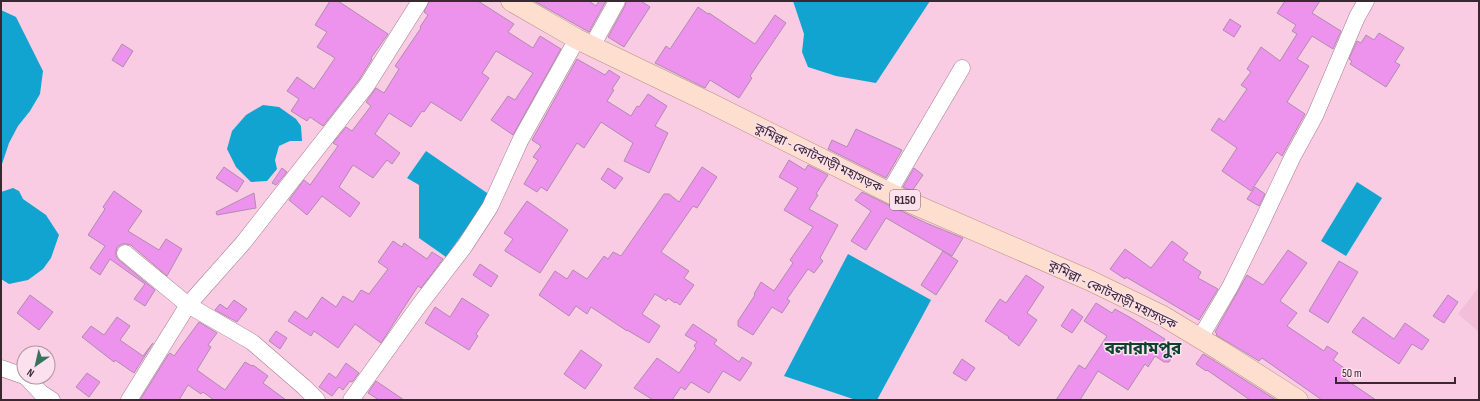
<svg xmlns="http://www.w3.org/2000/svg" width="1480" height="401" font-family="'Sofia Sans Condensed','Noto Sans Bengali',sans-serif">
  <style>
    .built { fill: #f2bed8 }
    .water { fill: #11a4d1 }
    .building { fill: #ed92ed; stroke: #ae8dad }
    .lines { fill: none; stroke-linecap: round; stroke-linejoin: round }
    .minor-casing { stroke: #a67c91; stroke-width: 17 }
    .major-casing { stroke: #b99082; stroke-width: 21 }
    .minor { stroke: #fff; stroke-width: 16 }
    .major { stroke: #fedece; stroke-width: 20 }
    .labels { text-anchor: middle; stroke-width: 3; stroke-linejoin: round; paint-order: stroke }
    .shield { fill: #fce0ed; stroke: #745f69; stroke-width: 1 }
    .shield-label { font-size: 12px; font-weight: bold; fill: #392830 }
    .street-label { font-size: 13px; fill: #392830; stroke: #fce0ed }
    .district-label { font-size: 17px; font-weight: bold; fill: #0f4130; stroke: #fce0ed }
  </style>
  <rect width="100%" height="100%" fill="#facce3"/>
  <path class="built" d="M1479 287V332L1458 314Z"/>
  <g class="water">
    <path d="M793 1H930L876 83 836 76 808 67 802 52 804 34Z"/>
    <path d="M1 10 16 17 43 71 40 94 30 111 18 126 9 143 1 167Z"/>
    <path d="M263 105 279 107 296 119 301 126 302 141H290L279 146 275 160 277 169 267 181 251 182 236 167 227 149 232 131 246 115Z"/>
    <path d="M426 151 490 195 446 257 419 238V185L407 178Z"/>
    <path d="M1357 182 1382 198 1346 256 1321 241Z"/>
    <path d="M13 188 19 191 23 199 46 215 59 235 51 258 43 269 28 280 9 284 1 279V192Z"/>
    <path d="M848 254 931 300 877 400H856L784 376Z"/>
  </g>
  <g class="building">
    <path d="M330 1H338L388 34 371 58 372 59 359 80 323 126 310 117 307 121 291 111 299 99 287 91 297 77 314 89 335 58 317 47 327 32 315 25Z"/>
    <path d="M429 1H478L514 24 508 32 533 48 540 36 561 49 513 135 491 120 508 96 515 100 533 73 496 51 482 73 489 78 461 121 431 102 424 112 422 111 411 127 389 113 375 134 400 153 392 164 387 160 373 178 353 165 339 187 360 203 350 217 322 196 307 215 289 200 304 180 310 185 338 146 333 143 346 127 352 131 371 106 366 102 376 88 384 93 399 69 395 66 421 28 420 27 428 15 424 12Z"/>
    <path d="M534 1H589L596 6 599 1H606L589 32Z"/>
    <path d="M626 1H641L650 7 624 47 608 37 625 6Z"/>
    <path d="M1285 1H1320L1312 13 1341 31 1333 49 1312 36 1297 59 1309 66 1287 102 1305 114 1282 156 1277 152 1251 191 1222 171 1237 148 1211 130 1219 118 1224 122 1247 89 1241 85 1251 72 1247 69 1261 47 1280 61 1297 34 1292 31 1296 25 1277 13Z"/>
    <path d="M698 7 708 14 709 13 755 44 775 15 786 23 750 76 752 78 739 98 710 80 705 88 655 63 666 46 670 49Z"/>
    <path d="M1230 19 1241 26 1234 37 1223 30Z"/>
    <path d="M1379 33 1404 48 1395 62 1400 65 1386 87 1350 64 1352 61 1349 59 1357 41 1361 43 1366 35 1374 40Z"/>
    <path d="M122 44 133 51 123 67 112 60Z"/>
    <path d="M577 59 605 75 609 70 620 77 612 89 614 90 607 101 631 116 637 106 639 107 648 94 667 106 655 126 668 133 649 173 624 161 633 143 601 122 584 148 577 143 547 191 541 187 537 192 524 184 538 160 533 157 541 146 532 140Z"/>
    <path d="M856 129 902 150 886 178 828 149 832 140 847 147Z"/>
    <path d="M789 160 805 170 808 165 828 175 816 194 818 195 809 209 838 225 820 258 823 261 814 273 808 269 787 299 790 301 782 313 772 307 753 335 738 326V321L755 295 754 294 761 282 774 291 793 263 790 260 813 227 784 210 798 188 779 177Z"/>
    <path d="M224 167 244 181 237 192 216 178Z"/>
    <path d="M702 167 717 177 697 208 693 206 661 252 689 271 684 278 694 285 680 305 676 302 675 303 668 298 666 301 655 294 642 314 660 326 649 343 627 330V331L591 307 587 314 576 306 569 316 539 295 555 271 567 279 573 270 587 279 604 256 608 259 613 252 621 256 664 194H669L679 202Z"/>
    <path d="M282 168 287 172 276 185 272 183Z"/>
    <path d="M608 168 623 178 615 189 601 179Z"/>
    <path d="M914 168 923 175 912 191 903 187Z"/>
    <path d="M1255 187 1265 194 1259 206 1247 199Z"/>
    <path d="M114 191 142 211 128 231 159 250 166 239 182 249 167 276 131 245 126 244H122L117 247 116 252V256L119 260 155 290 145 306 134 299 145 284 110 259 100 275 90 268 105 246 88 235 105 209 103 207Z"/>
    <path d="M862 192 926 223 963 238 952 256 886 218 866 250 851 241 871 211 855 200Z"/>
    <path d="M254 193 256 208 217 215 216 212Z"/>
    <path d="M527 201 568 230 540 273 505 251V250L513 239 504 233Z"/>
    <path d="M393 241 402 247 404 243 427 259 432 252 443 259 421 288 418 286 381 343 355 324 338 348 314 331 311 336 288 321 295 311 307 319 322 297 336 307 343 296 353 302 361 290 369 294 388 269 378 262Z"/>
    <path d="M1172 241 1188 253 1183 260 1201 272 1198 278 1218 289 1199 320 1126 277 1125 279 1110 269 1125 249 1151 268Z"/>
    <path d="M1288 250 1307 263 1280 301 1297 313 1287 326 1324 351 1327 346 1338 353 1333 360 1347 370 1342 377 1376 400H1322L1262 358 1259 361 1216 335 1217 334 1215 332 1247 275 1263 285Z"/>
    <path d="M943 251 958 261 936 295 921 285Z"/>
    <path d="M1339 261 1358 272 1328 323 1309 311Z"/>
    <path d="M480 264 498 276 491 287 473 275Z"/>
    <path d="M1026 275 1044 287 1027 313 1037 320 1019 346 1008 338 1009 337 985 321 1000 299 1006 303Z"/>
    <path d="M30 295 53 312 39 330 17 313Z"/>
    <path d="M1448 295 1458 302 1444 323 1433 316Z"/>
    <path d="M462 298 489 315 476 334 478 336 469 350 425 323 435 307 450 317Z"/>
    <path d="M234 300 247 309 237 322 215 310 220 304 227 309Z"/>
    <path d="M1096 303 1112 313 1115 309 1131 318 1165 339 1162 344 1175 352 1169 362H1164L1155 356 1148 367 1145 364 1128 390 1098 371 1080 400H1056L1079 365 1085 369 1107 336 1084 321Z"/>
    <path d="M1072 309 1083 317 1072 333 1061 326Z"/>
    <path d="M117 317 130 326 120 340 143 356 153 343 134 373 115 360 114 362 82 337 91 326 104 335Z"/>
    <path d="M1363 317 1394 339 1405 323 1429 340 1422 350 1412 344 1399 364 1352 332Z"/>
    <path d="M199 322 217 333 208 345 211 347 197 370 225 390 245 362 252 366 253 365 268 376 263 383 286 400H214L203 392 201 394 188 385 179 400H140L168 355 170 353 174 356Z"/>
    <path d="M693 324 717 340 714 344 739 362 742 357 752 363 740 381 723 371 709 393 691 382 685 390 681 387 672 400H653L634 388 657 358 679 373 696 348 694 346 697 342 685 335Z"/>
    <path d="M276 331 287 338 280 349 269 341Z"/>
    <path d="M581 350 602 365 585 389 564 374Z"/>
    <path d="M1203 354 1215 361 1276 400H1250L1207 370 1206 371 1196 364Z"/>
    <path d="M962 359 975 368 966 381 953 373Z"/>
    <path d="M346 363 359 373 352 382 350 381 343 390 339 387 332 396 319 387 329 373 336 378Z"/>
    <path d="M87 373 100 382 89 397 76 387Z"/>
    <path d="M376 381 404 400H379L368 393Z"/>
  </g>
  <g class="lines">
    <defs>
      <g id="minor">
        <path d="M592 46 617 1"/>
        <path d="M889 192 962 68"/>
        <path d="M125 253 188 305 252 342 304 387 317 400"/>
        <path d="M1200 338 1230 287 1258 230 1292 158 1315 116 1357 17 1366 1"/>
        <path d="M1 368 24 376"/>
        <path d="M26 377 41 393 52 400"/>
        <path d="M129 400 188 305 243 243 367 85 420 1"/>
        <path d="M351 400 420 304 464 247 490 207 521 139 577 39"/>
      </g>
      <path id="major" d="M511 1 577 39 708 102 902 199 1091 281 1163 316 1221 351 1298 400"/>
    </defs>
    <use href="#minor" class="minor-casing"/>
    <use href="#major" class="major-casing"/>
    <use href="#minor" class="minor"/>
    <use href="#major" class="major"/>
  </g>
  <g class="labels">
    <rect class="shield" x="890" y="190" width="30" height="20" rx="3"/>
    <g class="shield-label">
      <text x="905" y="204">R150</text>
    </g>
    <g class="street-label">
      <text transform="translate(819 157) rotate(26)" y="5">কুমিল্লা - কোটবাড়ী মহাসড়ক</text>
      <text transform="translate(1113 294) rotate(26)" y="5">কুমিল্লা - কোটবাড়ী মহাসড়ক</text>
    </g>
    <g class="district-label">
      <text x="1143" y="354">বলারামপুর</text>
    </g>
  </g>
  <rect width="1480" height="401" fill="none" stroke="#392830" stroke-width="4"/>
  <g transform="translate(36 365) rotate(214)"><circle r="19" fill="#fce0ed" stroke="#ae96a1"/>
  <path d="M0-3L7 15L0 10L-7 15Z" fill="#37735d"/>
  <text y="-6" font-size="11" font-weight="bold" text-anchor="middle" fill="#392830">N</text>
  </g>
  <path d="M1336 377v6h119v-6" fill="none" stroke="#392830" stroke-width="2"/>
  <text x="1342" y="377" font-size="12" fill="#392830" stroke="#fce0ed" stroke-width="3" paint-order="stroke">50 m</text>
</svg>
